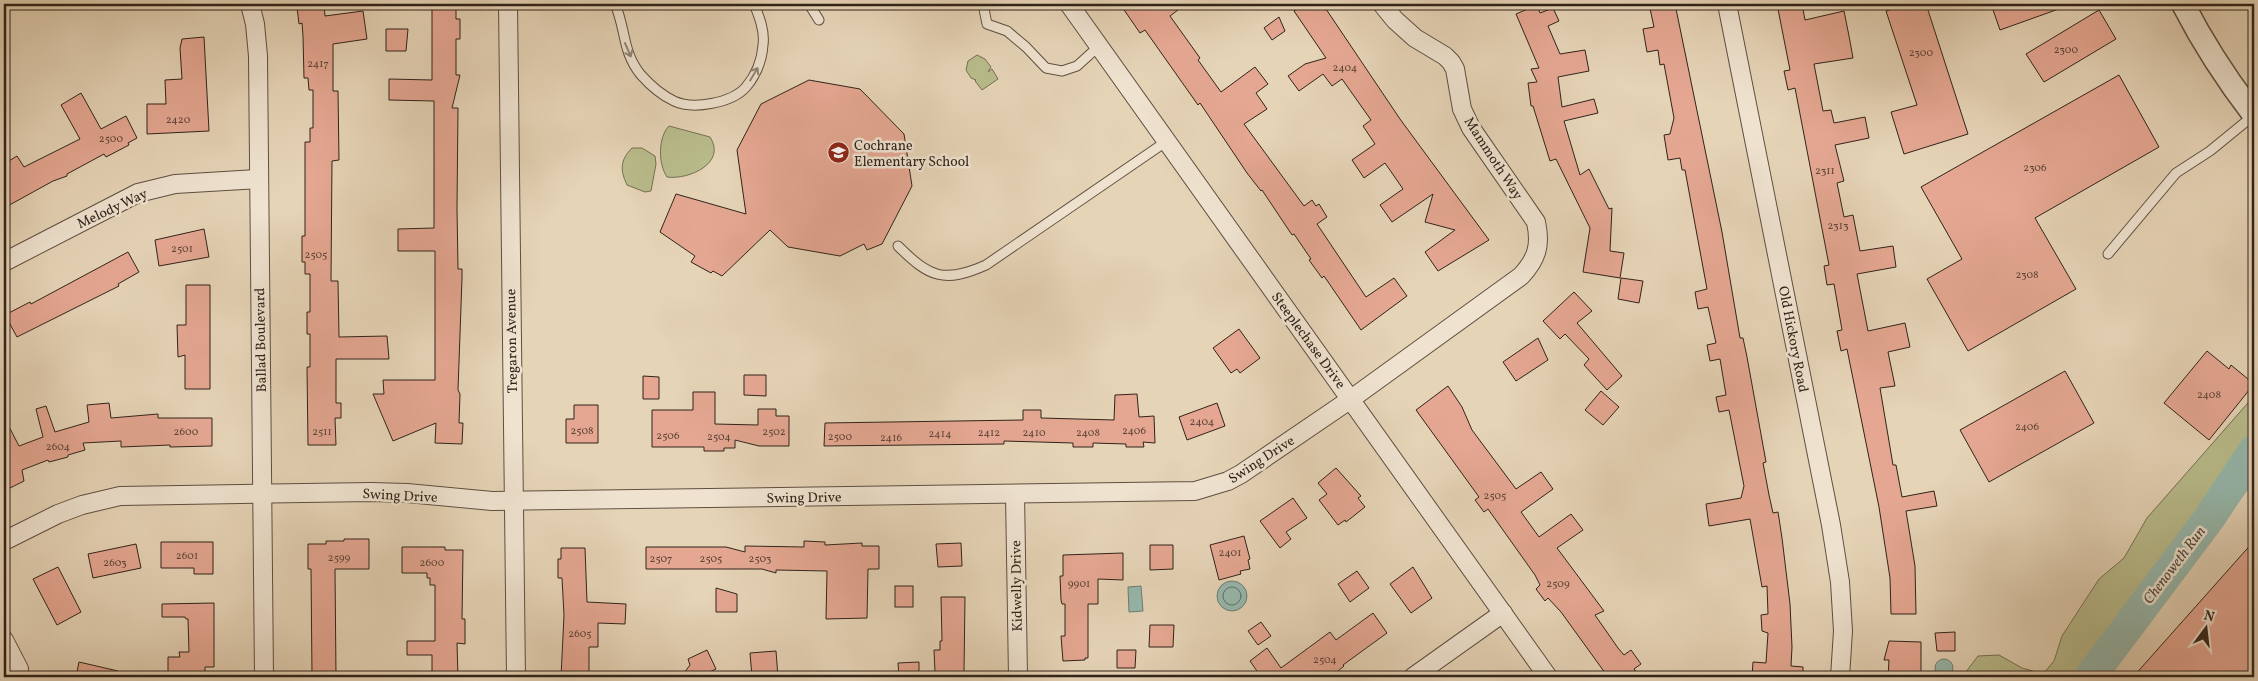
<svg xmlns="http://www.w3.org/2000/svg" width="2258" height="681" font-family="Vollkorn,serif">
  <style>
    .green { fill: #b9bc8c; stroke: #747053 }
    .water { fill: #96b8ad; stroke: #6d7c72 }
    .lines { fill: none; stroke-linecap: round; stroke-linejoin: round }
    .shore { stroke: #636e64; stroke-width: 1 }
    .river { stroke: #96b8ad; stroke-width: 32 }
    .building { fill: #e5a792; stroke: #30231a }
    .service-casing { stroke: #5e4f41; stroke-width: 11 }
    .minor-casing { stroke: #5e4f41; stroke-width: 20 }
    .tertiary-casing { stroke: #5e4f41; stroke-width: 25 }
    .service { stroke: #efe3d0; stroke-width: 9 }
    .minor { stroke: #efe3d0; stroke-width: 18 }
    .tertiary { stroke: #efe3d0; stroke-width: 22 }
    .oneway { stroke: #908375 }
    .labels { text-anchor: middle; stroke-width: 5; stroke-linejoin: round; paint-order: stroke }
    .number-label { font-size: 11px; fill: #5d4438 }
    .poi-label { font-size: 14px; fill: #30231a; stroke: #efe3d0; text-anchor: start }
    .street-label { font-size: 14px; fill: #30231a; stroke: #efe3d0 }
    .water-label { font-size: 15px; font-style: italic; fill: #4a483f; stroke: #efe3d0 }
  </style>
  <rect width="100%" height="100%" fill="#e6d4b7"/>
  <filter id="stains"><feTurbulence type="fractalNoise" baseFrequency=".004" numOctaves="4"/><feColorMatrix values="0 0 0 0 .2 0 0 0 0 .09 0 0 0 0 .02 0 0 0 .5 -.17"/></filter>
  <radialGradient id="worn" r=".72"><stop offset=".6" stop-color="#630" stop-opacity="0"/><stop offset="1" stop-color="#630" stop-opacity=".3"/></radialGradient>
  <g class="green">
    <path d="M977 55 985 59 991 67 988 72 992 69 998 79 982 90 975 81 976 80 971 78 966 70 968 61Z"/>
    <path d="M669 126 710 137C727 163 689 180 667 177 658 164 658 137 669 126Z"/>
    <path d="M632 148H642L655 156 656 164 651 191 645 192 627 185C620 170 620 160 632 148Z"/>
    <path d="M2254 396V481L2122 651 2105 677H1962L1978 656 1999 655 2022 668 2043 674 2054 661 2062 636 2099 579 2124 558 2147 518Z"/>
  </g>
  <g class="water">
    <circle cx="1232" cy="596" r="15"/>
    <path d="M1141 586 1143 611 1129 612 1128 587Z"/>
    <circle cx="1944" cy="668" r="9"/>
  </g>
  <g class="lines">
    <circle class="shore" cx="1232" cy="596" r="9"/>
    <path class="river" d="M2090 677 2208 520 2254 451"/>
  </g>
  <g class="building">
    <path d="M299 4H324L325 16 363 11 367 39 333 44V91H338L339 160 332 161 331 281H338L339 337 387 336 389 359H336V403H341V418H335L336 445H308L307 367H310V334H307V312H310V274H305V262H302V236H305V142H310V128H313V90H309L308 78H304L303 36 302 23 299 24 297 7H299Z"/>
    <path d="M1120 4H1186L1170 16 1200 58 1198 60 1221 92 1255 67 1268 84 1256 93 1267 109 1244 124 1304 206 1312 200 1316 206 1319 204 1327 217 1317 224 1366 297 1394 278 1407 296 1361 330 1324 276 1322 278 1309 260 1311 259 1294 234 1292 235 1262 190 1261 191 1247 173 1200 103 1198 105 1145 30 1140 33Z"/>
    <path d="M1305 4H1320L1324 10 1326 9 1400 119 1489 240 1438 271 1425 252 1455 230 1425 222 1433 194 1392 222 1380 205 1403 189 1385 163 1364 178 1352 160 1375 144 1363 126 1371 120 1342 79 1332 86 1323 74 1299 91 1288 76 1305 64 1326 58 1294 11Z"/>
    <path d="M1649 4H1675L1722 232 1740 338H1743L1747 357 1766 462 1763 463 1769 495 1773 513 1778 512 1782 538 1790 604 1792 647 1791 666 1803 667V677H1752L1753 662 1766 663 1768 633 1762 631 1761 615 1768 614 1767 586 1762 587 1750 519 1709 526 1706 504 1741 498 1744 486 1729 410 1719 412 1716 397 1726 395 1720 359 1710 361 1707 345 1716 343 1708 307 1698 309 1695 292 1707 289 1685 170H1682L1680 158 1668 160 1664 135 1670 134 1674 118 1664 64 1660 65 1658 50 1647 52 1643 29 1654 27Z"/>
    <path d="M1777 4H1802L1805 20 1844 11 1849 36 1853 58 1814 64 1823 111 1831 110 1834 123 1865 117 1869 138 1835 145 1844 181 1837 183 1844 217 1853 215 1860 251 1893 246 1896 267 1857 274 1868 331 1905 323 1910 347 1888 352 1895 386 1880 388 1893 465H1896L1902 497 1934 491 1937 506 1906 511 1915 566 1916 614H1891L1890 578 1879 507 1847 349 1841 351 1837 331 1842 330 1834 284 1827 285 1824 266 1829 265 1795 88 1788 90 1784 71 1790 70Z"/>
    <path d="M1909 4H1926L1968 134 1904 154 1891 112 1917 105 1886 11Z"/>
    <path d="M1991 4H2067V6L2000 30Z"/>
    <path d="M1537 5 1540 13 1553 8 1559 21 1548 26 1560 54 1585 50 1589 71 1558 77 1562 107 1594 99 1598 113 1564 121 1580 175 1589 169 1609 209 1612 208 1610 251 1624 253 1620 278 1583 272 1590 228 1556 159 1550 161 1533 106H1531L1528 83 1537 82 1531 69 1539 68 1516 14Z"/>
    <path d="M432 9H456V19H460V39H456V75H460L452 108H458L457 208 458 269H462V278L458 390 460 394 459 423H463L462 444 435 443 436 423 393 441 373 394H384L383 380H435V251H398V229L434 228V101L389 100V79L432 80Z"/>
    <path d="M2099 10 2116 39 2044 82 2026 54Z"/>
    <path d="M1279 17 1285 31 1272 40 1264 28Z"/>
    <path d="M386 29H408L406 51H386Z"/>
    <path d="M204 37 209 131 147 134V104H166L165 80 182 79 180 48 182 39Z"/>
    <path d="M2119 75 2159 147 2035 218 2076 289 1968 351 1927 279 1962 259 1921 187Z"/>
    <path d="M809 80 860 89 904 134 912 186 882 244 867 250 864 244 840 256 788 247 770 230 722 276 713 271 711 273 691 262 695 256 660 232 676 194 746 214 737 150 761 104Z"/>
    <path d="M81 93 101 129 126 116 137 138 128 143 129 145 106 157 104 154 67 174V176L53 181 4 208V164L17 156 24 167 80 139 61 105Z"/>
    <path d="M204 229 209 257 159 266 155 240Z"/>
    <path d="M128 252 139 272 118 284 119 286 17 337 5 315 30 302 31 304Z"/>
    <path d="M1621 278 1643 281 1639 303 1618 299Z"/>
    <path d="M186 285H210V389H185V355L178 357 177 325H186Z"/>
    <path d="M1574 292 1592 311 1577 323 1622 376 1607 390 1584 365 1589 359 1565 334 1560 339 1543 321Z"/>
    <path d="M1239 329 1260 358 1240 373 1237 369 1231 373 1213 348Z"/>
    <path d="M1538 338 1548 360 1516 381 1503 362Z"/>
    <path d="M2207 351 2229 369 2231 365 2254 384 2209 440 2164 403Z"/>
    <path d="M2065 371 2094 423 1989 482 1960 430Z"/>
    <path d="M744 375H766V396L744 395Z"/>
    <path d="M643 376 659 377V399H643Z"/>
    <path d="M1448 386 1462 407 1472 430 1516 489 1541 472 1553 489 1521 512 1539 537 1571 514 1583 530 1557 548 1604 611 1595 615 1618 648 1624 655 1631 650 1641 664 1634 669 1640 677H1608L1561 612 1548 598 1545 601 1536 589 1540 585 1535 575 1488 509 1484 512 1475 500 1479 497 1416 410Z"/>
    <path d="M1601 391 1619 407 1603 425 1585 410Z"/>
    <path d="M693 392H715V424L758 425V409H776V416H789V446H759L735 440V448H724V451H704V447H652V410H693Z"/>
    <path d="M1137 394 1139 417 1154 416 1155 443 1143 442 1144 447H1126V444L1093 443V447H1073V443L1004 441V444L824 446 825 423 1023 420V410H1041V418L1114 420 1115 395Z"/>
    <path d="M109 403 111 418 158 414V418H212V446L170 447V445L121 447V441L83 443 85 450 68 455V457L49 462 48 460 22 470 24 481 10 488 8 484 4 486V417L19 446 43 437 36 409 46 406 55 432 89 422 87 405Z"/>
    <path d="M1217 403 1225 426 1187 440 1179 417Z"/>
    <path d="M574 405H598V443H566V419H574Z"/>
    <path d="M1336 468 1361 496 1358 498 1365 507 1346 522 1345 520 1338 525 1319 500 1327 494 1318 483Z"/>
    <path d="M1293 498 1307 518 1286 532 1291 539 1280 548 1260 521Z"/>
    <path d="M1244 536 1250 559 1248 560 1250 569 1240 571 1241 574 1219 580 1210 545Z"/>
    <path d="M344 539H369V569H335L336 677H312L311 569H308V544H326V541H344Z"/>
    <path d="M804 541 825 542V545L862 543V546H879V569H868L867 618 826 619 827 571 776 570V573L762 569H646V547H726L745 552V546L804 547Z"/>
    <path d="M2254 541V677H2133Z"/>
    <path d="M161 542H213V574H194V568H161Z"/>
    <path d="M961 543 962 566 938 567 936 544Z"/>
    <path d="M136 544 141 568 93 578 88 554Z"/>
    <path d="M1150 545H1173V569L1150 570Z"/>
    <path d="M402 547H445V550H463L462 619H465V644L457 643 458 677H432V655H407V641H435V585H430V578H427V573H402Z"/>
    <path d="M561 548H585L587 602 626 604 625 624 598 623V647H589V677H561L564 615 562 578H558V559H561Z"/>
    <path d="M1123 553V580L1098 579V604H1088V658H1085V660L1063 661 1061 636H1065V604H1062L1061 600 1060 576H1063V555Z"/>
    <path d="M58 567 81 612 57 625 33 579Z"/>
    <path d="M1413 567 1432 598 1411 613 1390 584Z"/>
    <path d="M1357 571 1369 588 1350 602 1338 584Z"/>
    <rect x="895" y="586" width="18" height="21"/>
    <path d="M716 588 737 594V612H716Z"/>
    <path d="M941 597H965L964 672H935L934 650H940V641H942Z"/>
    <path d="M214 603V667H205V677H180V672H168V657H180L179 652H189L188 619H186L185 617H162V604Z"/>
    <path d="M1373 613 1387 633 1343 665 1344 666 1338 671 1342 677H1261L1250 661 1267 648 1281 668 1330 632 1336 640Z"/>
    <path d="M1261 622 1271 636 1258 645 1248 631Z"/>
    <path d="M1150 625H1174L1173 647H1149Z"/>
    <path d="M1955 632V651H1937L1935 633Z"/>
    <path d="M1889 641 1921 642V677H1888L1889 660H1884Z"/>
    <path d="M707 650 716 669 698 677H681L690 665 688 659Z"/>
    <path d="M1117 650H1136L1135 668H1117Z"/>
    <path d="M776 651 778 677H752L750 653Z"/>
    <path d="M79 662 118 671V677H76Z"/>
    <path d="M919 662V677H899L898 663Z"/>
  </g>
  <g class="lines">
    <defs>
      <g id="service">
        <path d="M615 4C626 29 622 52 641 75 650 85 661 95 674 101 693 110 732 103 746 87 756 75 762 60 763 45 765 31 759 16 754 4"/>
        <path d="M809 4 819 20"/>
        <path d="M983 4 987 24 1007 31 1026 47 1046 68 1062 71 1077 66 1099 46"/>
        <path d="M898 246C929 277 944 284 986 265L1167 141"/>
        <path d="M2108 254 2176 173 2210 151 2254 115"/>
      </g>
      <g id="minor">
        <path d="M250 4 255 24 258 56 264 677"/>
        <path d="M508 4 516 677"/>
        <path d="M1069 4 1548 677"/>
        <path d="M1727 4 1831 525 1840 582 1843 631 1840 677"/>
        <path d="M4 262 138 193 175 184 258 179"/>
        <path d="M1015 494 1018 677"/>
        <path d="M4 541 58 514 82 505 120 496 371 492 407 493 492 501 1195 491 1228 481 1241 474 1351 399 1521 276C1537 259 1541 245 1536 222L1471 128 1462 109 1455 69 1451 62 1445 56 1415 38 1395 20 1382 4"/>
        <path d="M4 640 19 669"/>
        <path d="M1413 677 1503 613"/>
      </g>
      <path id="tertiary" d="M2183 4C2203 43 2227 80 2254 115"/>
    </defs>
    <use href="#service" class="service-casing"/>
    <use href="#minor" class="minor-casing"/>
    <use href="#tertiary" class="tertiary-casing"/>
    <use href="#service" class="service"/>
    <use href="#minor" class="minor"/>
    <use href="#tertiary" class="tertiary"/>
  </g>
  <defs><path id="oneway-shaft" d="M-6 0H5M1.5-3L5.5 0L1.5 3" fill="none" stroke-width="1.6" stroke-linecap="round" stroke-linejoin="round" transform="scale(1.25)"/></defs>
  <g class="oneway">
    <use href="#oneway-shaft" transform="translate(628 50) rotate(66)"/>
    <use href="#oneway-shaft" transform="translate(754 74) rotate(-59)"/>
  </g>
  <defs>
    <symbol id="school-disc" viewBox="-11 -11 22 22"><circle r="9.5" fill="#8f2418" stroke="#efe3d0"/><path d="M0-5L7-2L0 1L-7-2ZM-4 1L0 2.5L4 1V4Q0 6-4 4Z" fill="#fff"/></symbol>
  </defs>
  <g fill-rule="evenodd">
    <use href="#school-disc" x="826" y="140" width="25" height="25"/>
  </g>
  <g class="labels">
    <g class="number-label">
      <text x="2066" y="53">2300</text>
      <text x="1921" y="56">2300</text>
      <text x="318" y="67">2417</text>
      <text x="1345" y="71">2404</text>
      <text x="178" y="123">2420</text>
      <text x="111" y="142">2500</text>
      <text x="2035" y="171">2306</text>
      <text x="1825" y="174">2311</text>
      <text x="1838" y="229">2313</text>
      <text x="182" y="252">2501</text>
      <text x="316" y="258">2505</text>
      <text x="2027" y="278">2308</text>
      <text x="2209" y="398">2408</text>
      <text x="1202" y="425">2404</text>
      <text x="2027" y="430">2406</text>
      <text x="582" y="434">2508</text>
      <text x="1134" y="434">2406</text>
      <text x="186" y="435">2600</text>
      <text x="322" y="435">2511</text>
      <text x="774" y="435">2502</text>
      <text x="989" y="436">2412</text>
      <text x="1034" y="436">2410</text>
      <text x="1088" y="436">2408</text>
      <text x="940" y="437">2414</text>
      <text x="668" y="439">2506</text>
      <text x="719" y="440">2504</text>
      <text x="840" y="440">2500</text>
      <text x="891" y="441">2416</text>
      <text x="58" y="450">2604</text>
      <text x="1495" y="499">2505</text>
      <text x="1230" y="556">2401</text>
      <text x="187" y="559">2601</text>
      <text x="339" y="561">2599</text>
      <text x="661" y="562">2507</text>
      <text x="711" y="562">2505</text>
      <text x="760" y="562">2503</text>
      <text x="115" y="566">2603</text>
      <text x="432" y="566">2600</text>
      <text x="1079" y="587">9901</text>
      <text x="1558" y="587">2509</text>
      <text x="580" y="637">2605</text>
      <text x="1325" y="663">2504</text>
    </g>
    <g class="poi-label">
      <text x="854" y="150">Cochrane<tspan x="854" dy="16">Elementary School</tspan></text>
    </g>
    <g class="street-label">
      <text transform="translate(1494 158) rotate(57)" y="5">Mammoth Way</text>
      <text transform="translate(112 208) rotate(-25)" y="5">Melody Way</text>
      <text transform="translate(1794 339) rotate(79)" y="5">Old Hickory Road</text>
      <text transform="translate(260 340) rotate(-91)" y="5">Ballad Boulevard</text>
      <text transform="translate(1309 340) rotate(54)" y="5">Steeplechase Drive</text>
      <text transform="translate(511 341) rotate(-91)" y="5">Tregaron Avenue</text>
      <text transform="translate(1261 459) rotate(-33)" y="5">Swing Drive</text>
      <text transform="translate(400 495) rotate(3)" y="5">Swing Drive</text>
      <text transform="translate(804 497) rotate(-1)" y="5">Swing Drive</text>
      <text transform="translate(1016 586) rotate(-91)" y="5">Kidwelly Drive</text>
    </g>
    <g class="water-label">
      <text transform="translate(2174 565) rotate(-53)" y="5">Chenoweth Run</text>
    </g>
  </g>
  <rect width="2258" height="681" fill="none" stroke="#e6d4b7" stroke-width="20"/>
  <rect x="5" y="5" width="2248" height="671" fill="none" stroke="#30231a" stroke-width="2.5"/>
  <rect x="10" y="10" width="2238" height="661" fill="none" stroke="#30231a"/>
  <g transform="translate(2206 628) rotate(15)" stroke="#efe3d0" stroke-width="4" paint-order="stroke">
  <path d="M0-4L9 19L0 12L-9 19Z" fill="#30231a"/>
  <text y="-8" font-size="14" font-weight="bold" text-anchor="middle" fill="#30231a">N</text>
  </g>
  <rect width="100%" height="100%" filter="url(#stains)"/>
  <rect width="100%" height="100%" fill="url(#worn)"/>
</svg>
